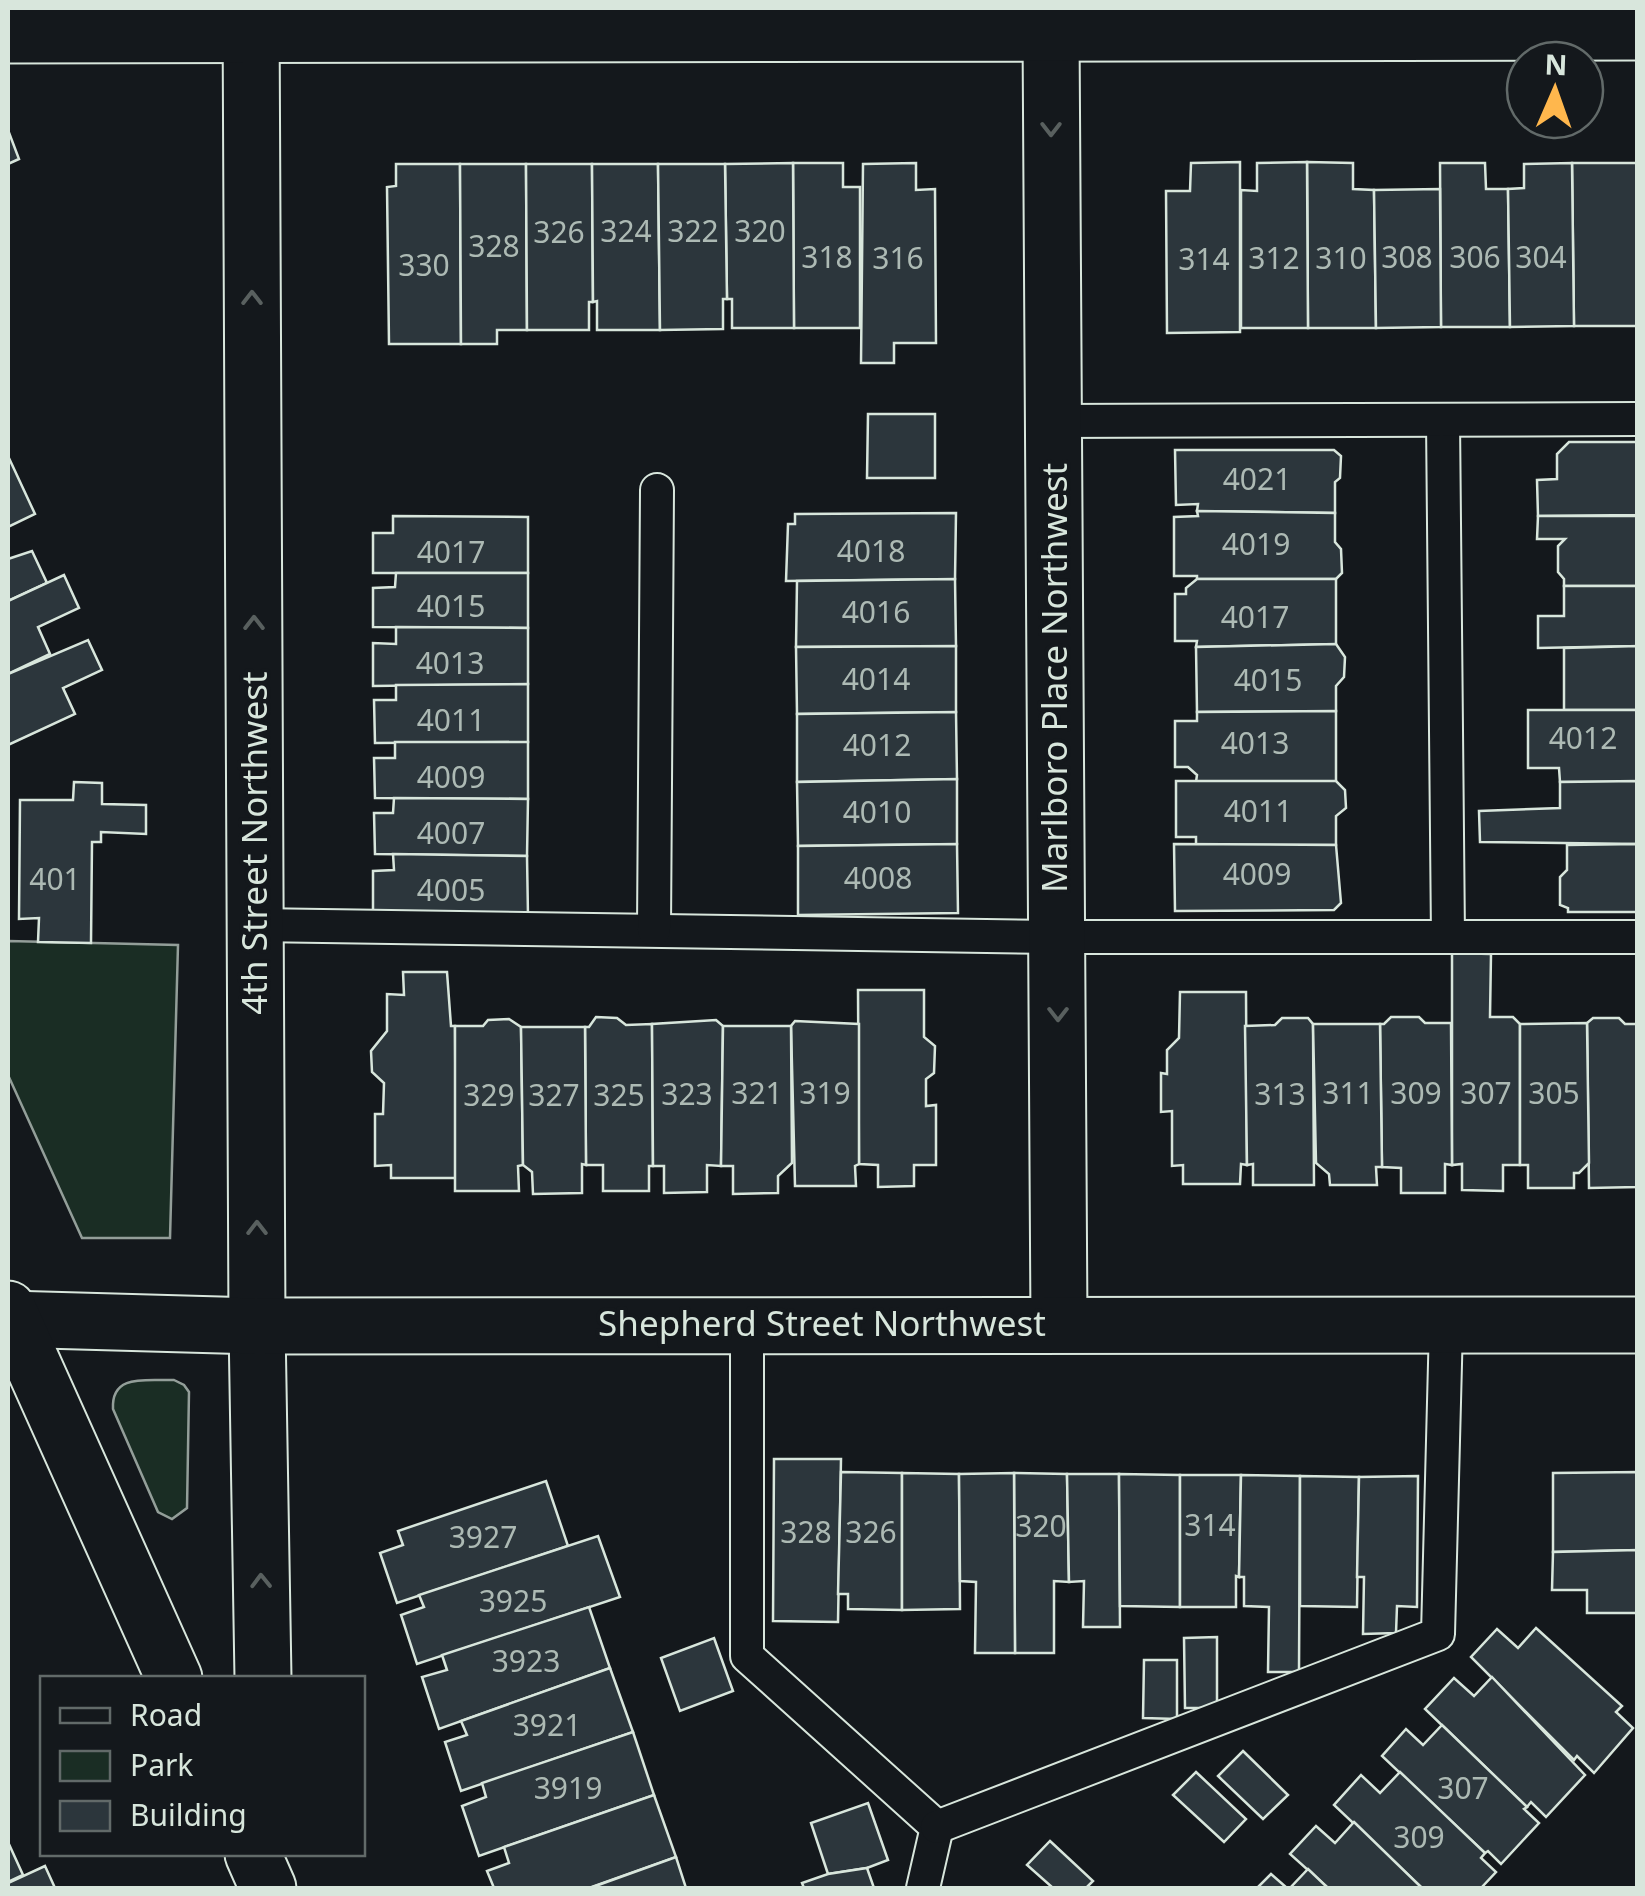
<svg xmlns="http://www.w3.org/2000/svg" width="1645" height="1896" font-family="'Noto Sans',sans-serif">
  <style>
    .green { fill: #1a2d24; stroke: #939e99; stroke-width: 2.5 }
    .building { fill: #2c363c; stroke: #d8e6dc; stroke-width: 2.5 }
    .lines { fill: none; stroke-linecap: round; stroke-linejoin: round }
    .service-casing { stroke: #d8e6dc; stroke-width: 36 }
    .minor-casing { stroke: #d8e6dc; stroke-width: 59 }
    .tertiary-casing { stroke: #d8e6dc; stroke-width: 59 }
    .service { stroke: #14181c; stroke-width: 32 }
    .minor { stroke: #14181c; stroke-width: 55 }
    .tertiary { stroke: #14181c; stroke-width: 55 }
    .oneway { stroke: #59605f }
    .labels { text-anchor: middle; stroke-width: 8; stroke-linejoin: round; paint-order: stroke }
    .number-label { font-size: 30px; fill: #adbab4 }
    .street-label { font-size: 35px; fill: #d8e6dc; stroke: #14181c }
  </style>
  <rect width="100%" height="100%" fill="#14181c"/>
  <g class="green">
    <path d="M8 941 178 945 170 1238H82L8 1075Z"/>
    <path d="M174 1380 184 1385 189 1392 187 1508 172 1519 158 1512 113 1409C111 1373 147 1381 174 1380Z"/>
  </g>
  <g class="building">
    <path d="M8 130 19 159 8 164Z"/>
    <path d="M1240 162V332L1167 333 1166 191H1190L1191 163Z"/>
    <path d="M1307 162 1353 163V189L1374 190 1376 328H1308Z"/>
    <path d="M1307 162 1308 328H1241V190L1257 191V163Z"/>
    <path d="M793 163H843V187H860V328H794Z"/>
    <path d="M793 163 794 328H732V299H727L725 164Z"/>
    <path d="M916 163V190L935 189 936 343H894V363H861L863 164Z"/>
    <path d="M1440 163H1485L1486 189H1508L1510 327H1441Z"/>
    <path d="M1572 163H1638V326H1574Z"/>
    <path d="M1572 163 1574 326 1510 327 1508 189 1524 188V164Z"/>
    <path d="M396 164H460L461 344H389L387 187 396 186Z"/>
    <path d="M460 164H526L527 330H497V344H461Z"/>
    <path d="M526 164H592L593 302H589V330H527Z"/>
    <path d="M592 164H658L660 330H597V301L593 302Z"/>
    <path d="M658 164H725L727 299H723V329L660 330Z"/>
    <path d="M1440 189 1441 327 1376 328 1374 190Z"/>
    <path d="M868 414H935V478H867Z"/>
    <path d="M1569 442H1638V515L1538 516 1537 480 1557 479V454Z"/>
    <path d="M1175 450H1334L1341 456 1340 478 1335 482V513L1197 511 1198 504 1176 505Z"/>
    <path d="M8 456 35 514 8 527Z"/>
    <path d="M1197 511 1335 513V542L1341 549 1342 573 1336 579H1197V576H1174V517L1198 516Z"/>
    <path d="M956 513 955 579 786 581 788 524H795V514Z"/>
    <path d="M393 516 528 517V573H373V533H393Z"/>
    <path d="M1538 516H1638V586H1564V579L1558 572V546L1565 539H1537Z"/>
    <path d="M32 551 47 583 8 601V559Z"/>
    <path d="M396 573H528V628L373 627V588L395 587Z"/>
    <path d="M64 575 79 608 38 627 50 654 8 674V601Z"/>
    <path d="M955 579 956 646 796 647 797 581Z"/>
    <path d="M1197 579H1336V644L1196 647 1197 641H1175V594H1186V588Z"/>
    <path d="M1564 586H1638V646L1538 648V616H1564Z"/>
    <path d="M396 627 528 628V684L373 686V643L396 644Z"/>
    <path d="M88 640 102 670 63 688 75 714 8 745V674Z"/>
    <path d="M1336 644 1345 657 1344 677 1336 686V711L1197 712 1196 647Z"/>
    <path d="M956 646V712L797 714 796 647Z"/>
    <path d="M1638 646V710H1564V648Z"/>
    <path d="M528 684V742L375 743 374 700H396V685Z"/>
    <path d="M1528 710H1638V782H1560L1559 768H1528Z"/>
    <path d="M1336 711V781L1196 782 1197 775 1188 767H1175V721H1197V712Z"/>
    <path d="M956 712 957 779 797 782V714Z"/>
    <path d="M395 742H528V799L375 798 374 758H395Z"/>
    <path d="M957 779V844L798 846 797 782Z"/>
    <path d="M1176 781H1336L1345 790 1346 808 1336 816V845H1196V837H1176Z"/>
    <path d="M1638 781V844L1480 842 1479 811 1560 808V782Z"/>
    <path d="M74 782 102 783V804L146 805V834L101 832V842H92L91 943 38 942 39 918 19 919 20 800H73Z"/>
    <path d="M394 798 528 799 527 856 375 854 374 813H393Z"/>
    <path d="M957 844 958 913 798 915V846Z"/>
    <path d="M1174 844 1336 845 1341 903 1334 910 1175 911Z"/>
    <path d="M1638 844V912H1568V908L1560 905V877L1567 870V845Z"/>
    <path d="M393 854 527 856 528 916 373 912V871L394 870Z"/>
    <path d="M1452 953 1491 954 1490 1017H1513L1520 1024V1165H1503V1191L1462 1190V1164L1452 1165Z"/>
    <path d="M403 972H447L451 1026H455L456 1178H391V1165L375 1166V1114H383L384 1083 372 1072 371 1051 387 1031V994L404 995Z"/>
    <path d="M858 990H924V1037L935 1046 934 1073 926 1079V1106L936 1105V1165H914V1186L878 1187V1165L859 1164Z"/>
    <path d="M1180 992H1246L1247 1165 1241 1164 1240 1184H1183V1165L1172 1166V1111L1161 1112V1073L1167 1074V1050L1179 1038Z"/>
    <path d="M596 1017 617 1018 626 1025 652 1024 653 1166H649V1191H603V1165H586L585 1027H589Z"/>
    <path d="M1391 1017H1419L1425 1023H1451L1452 1165 1445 1164V1193H1401V1168L1382 1167 1380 1024H1384Z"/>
    <path d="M1282 1018H1308L1313 1024 1314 1185H1253V1164L1247 1165 1245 1026 1275 1025Z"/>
    <path d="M1593 1018H1619L1625 1024H1638V1187L1589 1188 1587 1023Z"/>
    <path d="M509 1019 521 1027 523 1165 518 1166 519 1191H455V1026H483L488 1020Z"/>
    <path d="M716 1020 723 1026 721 1166 707 1165V1192L664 1193V1166H653L652 1024Z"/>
    <path d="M795 1021 859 1024V1164L855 1166 856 1186H795L791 1026Z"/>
    <path d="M1587 1023 1589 1163 1579 1173H1574V1188H1528V1165H1520V1024Z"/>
    <path d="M1313 1024H1380L1382 1167H1376L1377 1185H1330L1329 1174 1316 1163Z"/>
    <path d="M723 1026H791L792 1163 778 1176V1193L733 1194V1166H721Z"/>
    <path d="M521 1027H585L586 1165 582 1164V1193L533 1194 532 1172 523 1165Z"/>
    <path d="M774 1459H841L838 1622 773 1621Z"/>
    <path d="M841 1472 902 1473V1610L848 1609V1594H838Z"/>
    <path d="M1638 1472V1550L1553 1552V1473Z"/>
    <path d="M902 1473 959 1474 960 1609 902 1610Z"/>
    <path d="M1014 1473 1067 1474 1069 1582 1054 1581V1653H1015Z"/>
    <path d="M1014 1473 1015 1653H975L976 1582 960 1581 959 1474Z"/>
    <path d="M1067 1474H1119L1120 1627H1083L1084 1581 1069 1582Z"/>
    <path d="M1119 1474 1180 1475V1607L1120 1606Z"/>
    <path d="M1180 1475H1241L1239 1577 1236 1576V1607H1180Z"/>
    <path d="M1241 1475 1300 1476 1299 1672H1268L1269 1607 1244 1606V1577H1239Z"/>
    <path d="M1300 1476 1359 1477 1357 1607 1300 1606Z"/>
    <path d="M1418 1476 1417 1607 1397 1606 1396 1633 1363 1634 1364 1577H1357L1359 1477Z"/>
    <path d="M546 1481 568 1546 397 1603 380 1553 403 1545 398 1531Z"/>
    <path d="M598 1536 620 1597 417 1664 401 1615 424 1607 419 1595Z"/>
    <path d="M1638 1550V1613H1587V1590H1552L1553 1552Z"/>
    <path d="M589 1607 610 1668 439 1729 422 1677 447 1670 442 1655Z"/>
    <path d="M1536 1628 1622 1706 1616 1712 1633 1728 1594 1773 1577 1756 1574 1760 1471 1657 1497 1629 1518 1648Z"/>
    <path d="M1217 1637V1708H1185L1184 1638Z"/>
    <path d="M714 1638 733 1691 680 1711 661 1658Z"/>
    <path d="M1144 1660H1177V1719L1143 1718Z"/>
    <path d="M610 1668 633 1732 461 1791 445 1742 467 1735 461 1721Z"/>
    <path d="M1492 1677 1585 1775 1546 1817 1531 1802 1527 1807 1425 1709 1454 1678 1474 1696Z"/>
    <path d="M1442 1725 1527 1807 1524 1809 1539 1823 1501 1864 1488 1851 1485 1853 1382 1756 1406 1729 1423 1745Z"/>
    <path d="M633 1732 654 1795 479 1856 462 1806 486 1797 482 1783Z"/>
    <path d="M1243 1751 1288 1795 1263 1819 1218 1776Z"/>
    <path d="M1196 1772 1246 1819 1224 1842 1173 1795Z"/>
    <path d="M1400 1772 1485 1853 1481 1858 1496 1872 1481 1888H1422L1334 1805 1361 1775 1380 1793Z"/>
    <path d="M654 1795 676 1857 589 1888H494L487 1871 509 1863 504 1847Z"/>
    <path d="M868 1803 888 1860 867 1868 828 1874 811 1823Z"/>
    <path d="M1354 1822 1422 1888H1328L1290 1854 1316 1826 1335 1843Z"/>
    <path d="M1050 1841 1093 1881 1086 1888H1053L1027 1865Z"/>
    <path d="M8 1842 23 1875 8 1882Z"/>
    <path d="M676 1857 686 1888H590Z"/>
    <path d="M45 1866 55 1888H8V1883Z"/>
    <path d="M867 1868 874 1888H804L802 1883 828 1874Z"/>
    <path d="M1308 1869 1328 1888H1290Z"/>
    <path d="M1271 1874 1287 1888H1257Z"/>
  </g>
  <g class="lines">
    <defs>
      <g id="service">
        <path d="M1443 420 1448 937"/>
        <path d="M1053 421 1638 419"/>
        <path d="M255 925 1057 937H1638"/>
        <path d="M654 930 657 490"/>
        <path d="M747 1325V1656L937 1827 923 1888"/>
        <path d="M937 1827 1438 1634 1446 1325"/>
      </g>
      <g id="minor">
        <path d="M251 8 257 1326 263 1678"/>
        <path d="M1051 31 1059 1324"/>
        <path d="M8 35 1638 32"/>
        <path d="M8 1319 257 1326 1638 1325"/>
      </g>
      <g id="tertiary">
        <path d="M8 1309 174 1678"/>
        <path d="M253 1854 268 1888"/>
      </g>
    </defs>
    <use href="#service" class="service-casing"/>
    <use href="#minor" class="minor-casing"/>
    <use href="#tertiary" class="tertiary-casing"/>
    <use href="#service" class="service"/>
    <use href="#minor" class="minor"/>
    <use href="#tertiary" class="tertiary"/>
  </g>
  <defs><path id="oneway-chevron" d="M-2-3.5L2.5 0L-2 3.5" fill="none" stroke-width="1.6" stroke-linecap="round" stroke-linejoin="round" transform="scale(2.5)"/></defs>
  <g class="oneway">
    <use href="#oneway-chevron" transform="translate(1051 129) rotate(90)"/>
    <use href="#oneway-chevron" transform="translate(252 298) rotate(-90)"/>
    <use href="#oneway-chevron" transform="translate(254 623) rotate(-90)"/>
    <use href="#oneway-chevron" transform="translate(1058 1014) rotate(90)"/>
    <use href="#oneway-chevron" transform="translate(257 1228) rotate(-90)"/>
    <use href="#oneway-chevron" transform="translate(261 1581) rotate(-91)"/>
  </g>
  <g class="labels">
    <g class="number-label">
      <text x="626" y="242">324</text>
      <text x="693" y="242">322</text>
      <text x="760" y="242">320</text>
      <text x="559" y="243">326</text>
      <text x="494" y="257">328</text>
      <text x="827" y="268">318</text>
      <text x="1407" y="268">308</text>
      <text x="1475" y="268">306</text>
      <text x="1541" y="268">304</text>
      <text x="898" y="269">316</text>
      <text x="1274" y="269">312</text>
      <text x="1341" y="269">310</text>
      <text x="1204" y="270">314</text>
      <text x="424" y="276">330</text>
      <text x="1257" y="490">4021</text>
      <text x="1256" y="555">4019</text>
      <text x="871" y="562">4018</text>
      <text x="451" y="563">4017</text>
      <text x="451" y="617">4015</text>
      <text x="876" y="623">4016</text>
      <text x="1255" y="628">4017</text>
      <text x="450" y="674">4013</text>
      <text x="876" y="690">4014</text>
      <text x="1268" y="691">4015</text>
      <text x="451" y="731">4011</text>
      <text x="1583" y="749">4012</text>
      <text x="1255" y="754">4013</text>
      <text x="877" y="756">4012</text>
      <text x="451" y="788">4009</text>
      <text x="1258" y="822">4011</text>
      <text x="877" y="823">4010</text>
      <text x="451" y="844">4007</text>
      <text x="1257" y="885">4009</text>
      <text x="878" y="889">4008</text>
      <text x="55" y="890">401</text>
      <text x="451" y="901">4005</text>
      <text x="757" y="1104">321</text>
      <text x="825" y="1104">319</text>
      <text x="1348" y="1104">311</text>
      <text x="1416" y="1104">309</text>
      <text x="1486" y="1104">307</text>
      <text x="1554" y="1104">305</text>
      <text x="687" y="1105">323</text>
      <text x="1280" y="1105">313</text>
      <text x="489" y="1106">329</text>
      <text x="554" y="1106">327</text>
      <text x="619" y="1106">325</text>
      <text x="1210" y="1536">314</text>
      <text x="1041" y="1537">320</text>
      <text x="806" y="1543">328</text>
      <text x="871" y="1543">326</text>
      <text x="483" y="1548">3927</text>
      <text x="513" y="1612">3925</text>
      <text x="526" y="1672">3923</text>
      <text x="547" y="1736">3921</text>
      <text x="568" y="1799">3919</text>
      <text x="1463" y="1799">307</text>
      <text x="1419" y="1848">309</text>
    </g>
    <g class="street-label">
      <text transform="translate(1055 678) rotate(-90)" y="12">Marlboro Place Northwest</text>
      <text transform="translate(255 843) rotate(-90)" y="12">4th Street Northwest</text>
      <text x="822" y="1336">Shepherd Street Northwest</text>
    </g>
  </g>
  <rect width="1645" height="1896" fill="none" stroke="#d8e6dc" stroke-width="20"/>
  <rect x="40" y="1676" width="325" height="180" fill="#14181c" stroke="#626a69" stroke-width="2.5"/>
  <rect x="60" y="1708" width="50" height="15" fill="#14181c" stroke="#626a69" stroke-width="2.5"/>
  <text x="130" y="1726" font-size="30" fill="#d8e6dc">Road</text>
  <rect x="60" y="1751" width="50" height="30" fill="#1a2d24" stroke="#626a69" stroke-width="2.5"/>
  <text x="130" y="1776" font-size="30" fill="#d8e6dc">Park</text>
  <rect x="60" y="1801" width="50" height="30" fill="#2c363c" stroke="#626a69" stroke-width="2.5"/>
  <text x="130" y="1826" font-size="30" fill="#d8e6dc">Building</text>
  <g transform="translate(1555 90) rotate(2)"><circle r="48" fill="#14181c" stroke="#626a69" stroke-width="2.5"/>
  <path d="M0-8L18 38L0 25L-18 38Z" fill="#ffb74d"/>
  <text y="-15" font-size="28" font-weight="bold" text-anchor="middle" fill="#d8e6dc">N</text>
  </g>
</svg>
